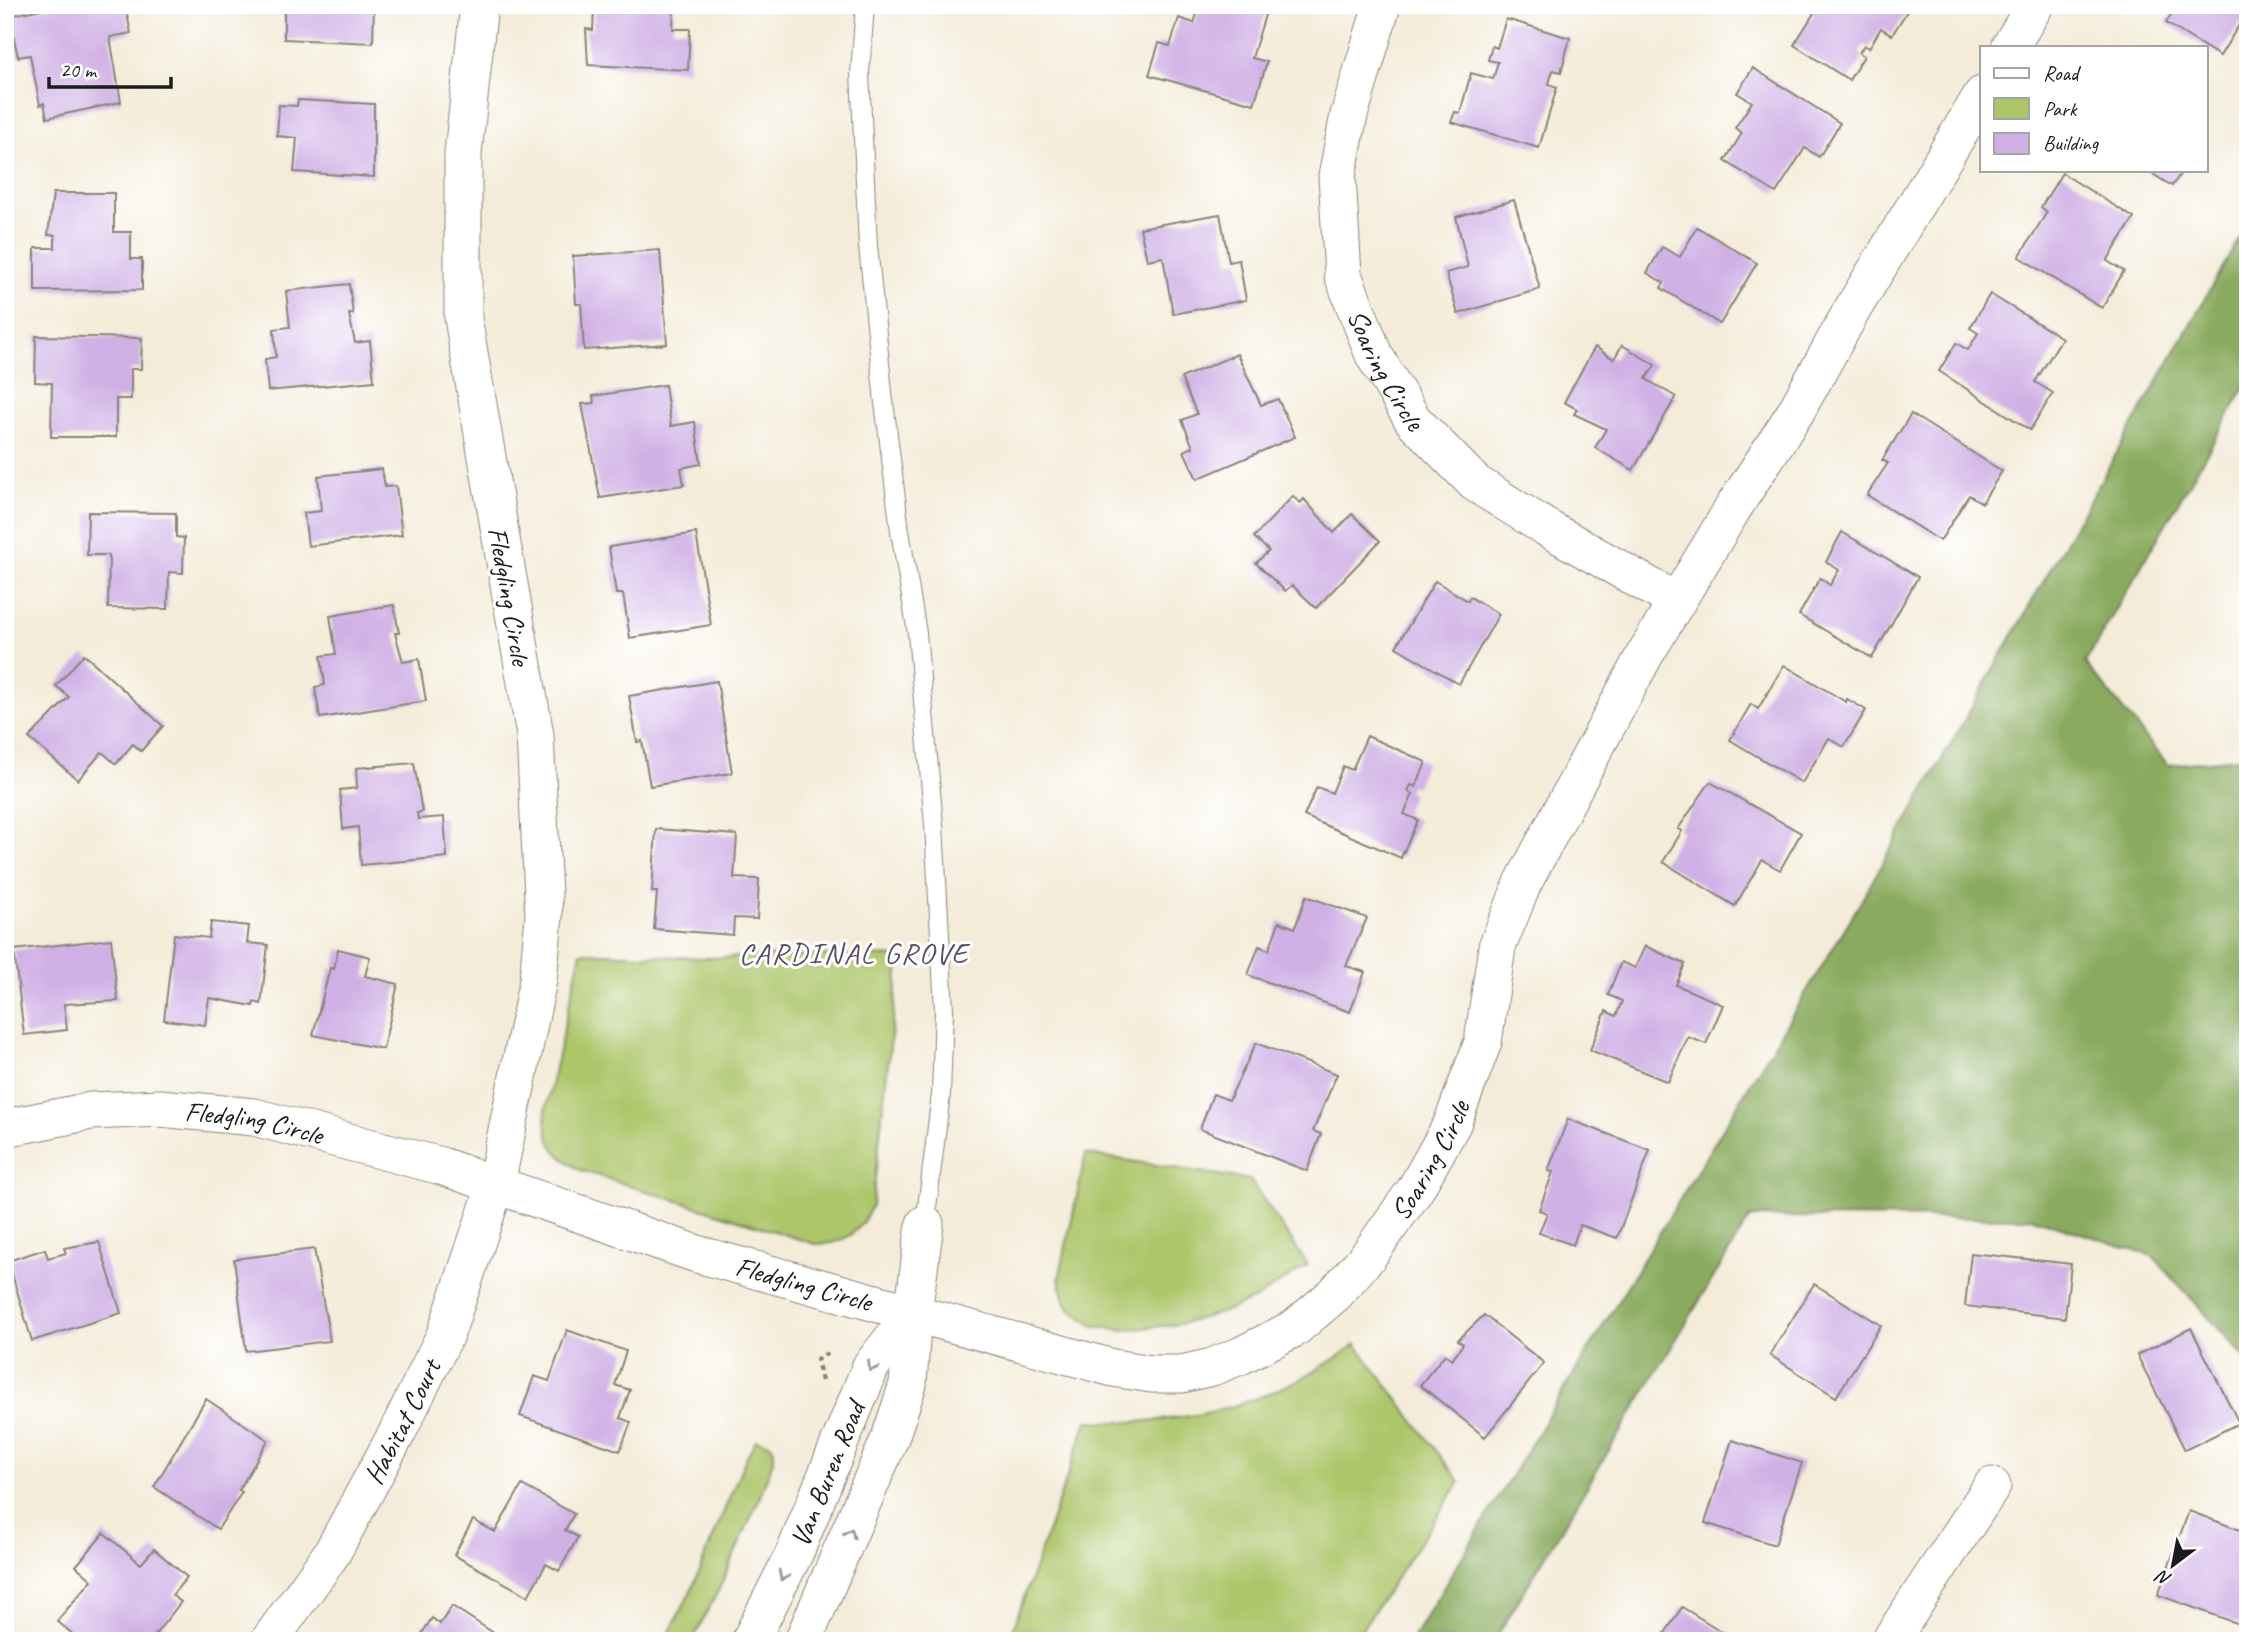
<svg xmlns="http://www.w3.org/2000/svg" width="2253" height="1646" font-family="Caveat,sans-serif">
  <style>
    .green { fill: #adc66b; stroke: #647144; stroke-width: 2 }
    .forest { fill: #8aab5f; stroke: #53643e; stroke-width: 2 }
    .building { fill: #d0b1e6 }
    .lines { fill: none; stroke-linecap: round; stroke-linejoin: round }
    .service-casing { stroke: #88847a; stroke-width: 20 }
    .minor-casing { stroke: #88847a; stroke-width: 39 }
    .path { stroke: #88847a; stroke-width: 4.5; stroke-dasharray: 5 5; stroke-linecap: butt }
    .service { stroke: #fff; stroke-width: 18 }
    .minor { stroke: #fff; stroke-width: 37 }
    .oneway { stroke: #999 }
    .labels { text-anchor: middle; stroke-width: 6; stroke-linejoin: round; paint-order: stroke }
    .street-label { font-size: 28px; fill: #1c1c1c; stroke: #fff }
    .neighbourhood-label { font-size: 30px; letter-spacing: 2px; fill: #5b5063; stroke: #fff }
  </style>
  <rect width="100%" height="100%" fill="#fff"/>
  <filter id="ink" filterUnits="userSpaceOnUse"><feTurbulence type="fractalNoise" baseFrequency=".0143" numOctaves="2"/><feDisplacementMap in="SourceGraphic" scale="14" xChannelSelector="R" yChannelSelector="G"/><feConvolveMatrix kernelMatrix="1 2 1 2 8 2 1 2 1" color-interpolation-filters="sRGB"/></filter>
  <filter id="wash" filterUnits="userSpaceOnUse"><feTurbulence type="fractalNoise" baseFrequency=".00686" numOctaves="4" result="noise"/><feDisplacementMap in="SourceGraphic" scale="28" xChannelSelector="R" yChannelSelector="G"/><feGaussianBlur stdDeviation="1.57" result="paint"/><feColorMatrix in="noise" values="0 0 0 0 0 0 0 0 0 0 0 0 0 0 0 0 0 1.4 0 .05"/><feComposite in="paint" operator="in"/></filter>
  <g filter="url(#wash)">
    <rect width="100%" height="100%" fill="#f4ecd9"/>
    <g class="green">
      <path d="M581 952 701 958 834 955 900 957 872 1205C861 1231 845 1245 815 1244L580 1170C553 1154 544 1140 546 1108Z"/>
      <path d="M1086 1154 1250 1180 1308 1265 1255 1299 1223 1312 1181 1324 1125 1330 1094 1326 1071 1310 1065 1301 1059 1279Z"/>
      <path d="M1356 1344 1460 1482 1354 1641H1022L1011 1634 1087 1421C1188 1427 1274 1404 1356 1344Z"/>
      <path d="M756 1440 770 1444 774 1450V1458L759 1499 719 1589 692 1641H665L691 1591 745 1460Z"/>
    </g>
    <path class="forest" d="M2248 223V382L2085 663 2168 765 2248 757V1361L2153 1256 2033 1218 1750 1217 1494 1641H1411L1853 915Z"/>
    <g id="blocks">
      <g class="building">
        <path d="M59 5H125L131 33 110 37 121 102 47 118 44 103 40 105 30 55 18 57 9 16Z"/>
        <path d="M284 5H374L373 43 284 39Z"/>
        <path d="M586 5H674L673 29H690L688 70 588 65 586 29 593 30 594 11 586 10Z"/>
        <path d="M1200 5H1268L1252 58 1267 62 1254 104 1149 75 1159 43 1170 46 1179 18 1194 23Z"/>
        <path d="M1802 5H1911L1892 35 1881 28 1869 48 1864 45 1859 53 1864 56 1849 80 1794 45 1814 13Z"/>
        <path d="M2177 5H2248V27L2240 23 2220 56 2166 23Z"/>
        <path d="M1506 19 1570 38 1561 72 1553 70 1549 84 1557 87 1539 148 1451 122 1455 112 1460 113 1471 73 1493 79 1498 62 1488 60 1492 46 1497 48Z"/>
        <path d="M1753 68 1840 123 1819 157 1805 148 1776 193 1725 161 1742 133 1735 128 1752 102 1737 93Z"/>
        <path d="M298 100 374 104V177L294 172 297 138 277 136 279 105 297 106Z"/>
        <path d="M2146 170H2183L2172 186Z"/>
        <path d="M2062 173 2134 218 2107 261 2124 271 2102 308 2019 257 2047 212 2041 207Z"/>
        <path d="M53 193H114V232H131V259H142V290L35 291V248H55V235H48Z"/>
        <path d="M1514 200 1540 289 1458 314 1446 273 1468 267 1456 217Z"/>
        <path d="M1220 214 1229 262 1239 260 1246 300 1173 314 1163 257 1147 260 1140 228Z"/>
        <path d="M1697 227 1757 263 1720 324 1661 288 1664 283 1647 273 1662 247 1680 257Z"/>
        <path d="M660 250 667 344 584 350 581 304H576L573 256Z"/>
        <path d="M349 284 353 314H349L355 343 370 341 374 381 268 391 265 359 276 357 274 329 290 327 286 291Z"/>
        <path d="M1990 294 2062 338 2035 382 2053 393 2030 430 1939 371 1956 343 1968 350 1978 333 1970 328Z"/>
        <path d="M36 336 142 338 141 369H131V399H116V437H51L52 383 35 382Z"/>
        <path d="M1622 345 1655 365 1646 379 1676 397 1633 470 1595 448 1606 429 1574 414 1577 409 1564 402 1595 347 1614 359Z"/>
        <path d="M1237 354 1261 405 1278 399 1295 437 1197 479 1184 451 1193 447 1182 420 1197 414 1181 378Z"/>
        <path d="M665 385 671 426 695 422 701 464 681 468 684 485 600 498 582 404 594 403 593 396Z"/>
        <path d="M1911 414 2002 471 1982 503 1969 495 1940 541 1867 495 1888 463 1882 460Z"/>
        <path d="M382 469 385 487 396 486 402 535 308 546 304 513 321 511 318 476Z"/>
        <path d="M1293 496 1300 503 1304 499 1334 533 1352 514 1380 541 1316 608 1292 585 1285 591 1256 563 1269 551 1254 537Z"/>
        <path d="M88 512 176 513V537L184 538 183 573 169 572 168 609 108 608 109 555H87Z"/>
        <path d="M1842 532 1918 577 1872 658 1799 615 1820 578 1830 585 1839 570 1826 562Z"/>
        <path d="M696 533 711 625 630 638 623 594H616L609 547Z"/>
        <path d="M1435 581 1468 601 1470 597 1499 614 1459 684 1396 647Z"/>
        <path d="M394 605 399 633H395L403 662 419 659 426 701 320 718 315 687 325 685 321 656 336 654 330 616Z"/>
        <path d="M84 654 163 726 141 751 133 744 116 764 102 752 78 780 29 738 69 697 56 686Z"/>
        <path d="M1784 665 1846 702 1847 699 1866 710 1844 747 1829 738 1802 783 1730 740 1751 704 1758 709Z"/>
        <path d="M717 681 732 773 650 786 642 741 637 742 629 696Z"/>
        <path d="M1367 736 1426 762 1416 787 1411 785 1408 791 1413 794 1404 814 1418 820 1401 858 1304 816 1317 787 1332 793 1343 766 1352 770Z"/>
        <path d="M414 763 422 812 417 813 418 819 444 817 447 857 361 865 358 827 343 829 340 790 357 788 356 768Z"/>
        <path d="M1710 782 1801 833 1780 870 1762 860 1735 906 1663 862 1682 831 1678 829Z"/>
        <path d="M656 829 737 835 734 878 759 879 757 919 734 918 733 935 654 929 657 892H652Z"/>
        <path d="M1306 896 1367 918 1346 966 1365 972 1350 1012 1248 975 1259 946 1269 950 1279 922 1295 928Z"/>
        <path d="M211 922 249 926 247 943 268 945 261 1004 254 1002 253 1006 209 998 205 1025 164 1020 174 934 209 938Z"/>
        <path d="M111 939 118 1001 64 1004 67 1030 24 1035 14 950Z"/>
        <path d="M1645 946 1685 964 1676 985 1723 1005 1706 1044 1688 1037 1668 1082 1590 1050 1606 1011 1616 1016 1622 1001 1608 995 1621 962 1635 968Z"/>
        <path d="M338 949 370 957 365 976 398 984 383 1049 313 1035 330 968 334 969Z"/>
        <path d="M1256 1043 1337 1074 1313 1131 1321 1134 1307 1171 1200 1129 1213 1094 1229 1100Z"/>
        <path d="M1568 1119 1650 1150 1617 1238 1580 1225 1573 1245 1539 1233 1547 1213 1539 1210 1553 1172 1548 1171Z"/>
        <path d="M99 1242 121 1313 32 1341 8 1261 45 1249 48 1258 66 1253 64 1248Z"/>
        <path d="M314 1249 330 1341 246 1351 234 1259Z"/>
        <path d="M1971 1253 2071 1264 2065 1318 1965 1306Z"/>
        <path d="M1814 1284 1881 1325 1836 1397 1770 1355Z"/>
        <path d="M1484 1315 1544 1363 1485 1437 1420 1385 1445 1354 1452 1359 1463 1344 1458 1340Z"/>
        <path d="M2191 1328 2239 1423 2185 1450 2137 1355Z"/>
        <path d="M567 1330 626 1351 615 1385 630 1390 620 1418 631 1422 620 1451 520 1416 534 1376 549 1381Z"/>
        <path d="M206 1399 268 1440 239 1490 242 1492 218 1529 154 1487Z"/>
        <path d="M1732 1440 1802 1463 1775 1545 1705 1523Z"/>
        <path d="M522 1485 574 1514 565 1530 578 1537 559 1571 546 1564 528 1596 454 1555 473 1520 495 1532Z"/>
        <path d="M2189 1511 2248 1533V1600L2239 1624 2158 1595Z"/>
        <path d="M104 1533 141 1564 154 1549 187 1577 172 1595 181 1602 150 1641H81L57 1621 92 1580 76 1566Z"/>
        <path d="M452 1606 506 1641H417L432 1618 440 1624Z"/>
        <path d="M1682 1607 1734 1639 1733 1641H1660Z"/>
      </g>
    </g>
  </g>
  <g filter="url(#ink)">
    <use href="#blocks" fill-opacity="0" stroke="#88847a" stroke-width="2"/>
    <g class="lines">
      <defs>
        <path id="service" d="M865 5 860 73 868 246 884 402 900 531 917 633 934 825 944 1010 941 1094 925 1224"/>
        <g id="minor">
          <path id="s1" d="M1382 5 1349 115 1337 176 1343 275 1374 355 1413 420 1475 483 1545 527 1676 601"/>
          <path d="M2010 47 2035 5"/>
          <path id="s2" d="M5 1128 91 1111 160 1108 254 1117 441 1166 697 1254 1113 1368 1152 1374H1182L1212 1367 1242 1355 1295 1328 1335 1294 1368 1256 1415 1190 1452 1124 1483 1042 1497 947 1523 883 1644 656 1735 505 1795 413 1852 310 1982 95"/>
          <path id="s3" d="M269 1641 332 1553 397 1433 446 1333 496 1184 538 980 544 916 535 735 463 318V153L479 5"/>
          <path id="s4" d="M750 1641 795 1552 871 1366 913 1313"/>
          <path d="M803 1641 890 1438 908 1384 913 1313 925 1224"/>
          <path d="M1890 1641 1992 1486"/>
        </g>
      </defs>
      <use href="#service" class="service-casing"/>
      <use href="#minor" class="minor-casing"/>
      <path class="path" d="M822 1381 817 1359 828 1353"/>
      <use href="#service" class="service"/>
      <use href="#minor" class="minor"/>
    </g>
    <defs><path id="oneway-chevron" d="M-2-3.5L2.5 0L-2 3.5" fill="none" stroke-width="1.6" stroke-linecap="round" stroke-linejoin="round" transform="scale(1.75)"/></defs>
    <g class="oneway">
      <use href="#oneway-chevron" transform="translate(872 1367) rotate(121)"/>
      <use href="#oneway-chevron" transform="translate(850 1533) rotate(-67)"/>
      <use href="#oneway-chevron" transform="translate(783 1576) rotate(117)"/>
    </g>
  </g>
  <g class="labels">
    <g class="street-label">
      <text dy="10" stroke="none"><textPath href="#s1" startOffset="380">Soaring Circle</textPath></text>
      <text transform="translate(510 596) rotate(80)" y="10">Fledgling Circle</text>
      <text dy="10" stroke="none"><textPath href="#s2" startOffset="252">Fledgling Circle</textPath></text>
      <text dy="10" stroke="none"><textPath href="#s2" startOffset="1556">Soaring Circle</textPath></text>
      <text dy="10" stroke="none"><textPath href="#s2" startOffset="826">Fledgling Circle</textPath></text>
      <text dy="10" stroke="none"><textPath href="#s3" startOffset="257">Habitat Court</textPath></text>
      <text dy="10" stroke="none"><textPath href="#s4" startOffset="184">Van Buren Road</textPath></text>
    </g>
    <g class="neighbourhood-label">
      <text x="854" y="963">CARDINAL GROVE</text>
    </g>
  </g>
  <rect width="2253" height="1646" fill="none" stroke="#fff" stroke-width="28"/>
  <rect x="1980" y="46" width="228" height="126" fill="#ffffff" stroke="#a4a4a4" stroke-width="2"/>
  <rect x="1994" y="68" width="35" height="10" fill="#ffffff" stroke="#a4a4a4" stroke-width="2"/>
  <text x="2043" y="80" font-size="21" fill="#1c1c1c">Road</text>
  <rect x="1994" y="98" width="35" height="21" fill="#adc66b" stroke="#a4a4a4" stroke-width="2"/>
  <text x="2043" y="116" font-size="21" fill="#1c1c1c">Park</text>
  <rect x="1994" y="133" width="35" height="21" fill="#d0b1e6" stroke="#a4a4a4" stroke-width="2"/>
  <text x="2043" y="150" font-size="21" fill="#1c1c1c">Building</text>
  <g transform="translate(2173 1565) rotate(212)" stroke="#ffffff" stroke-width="5" paint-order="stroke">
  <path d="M0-5L12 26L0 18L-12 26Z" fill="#1c1c1c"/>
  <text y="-10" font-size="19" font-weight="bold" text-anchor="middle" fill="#1c1c1c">N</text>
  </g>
  <path d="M49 77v10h122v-10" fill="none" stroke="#1c1c1c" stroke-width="3.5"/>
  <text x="60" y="77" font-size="21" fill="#1c1c1c" stroke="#ffffff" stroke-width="5" paint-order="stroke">20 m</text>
</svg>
